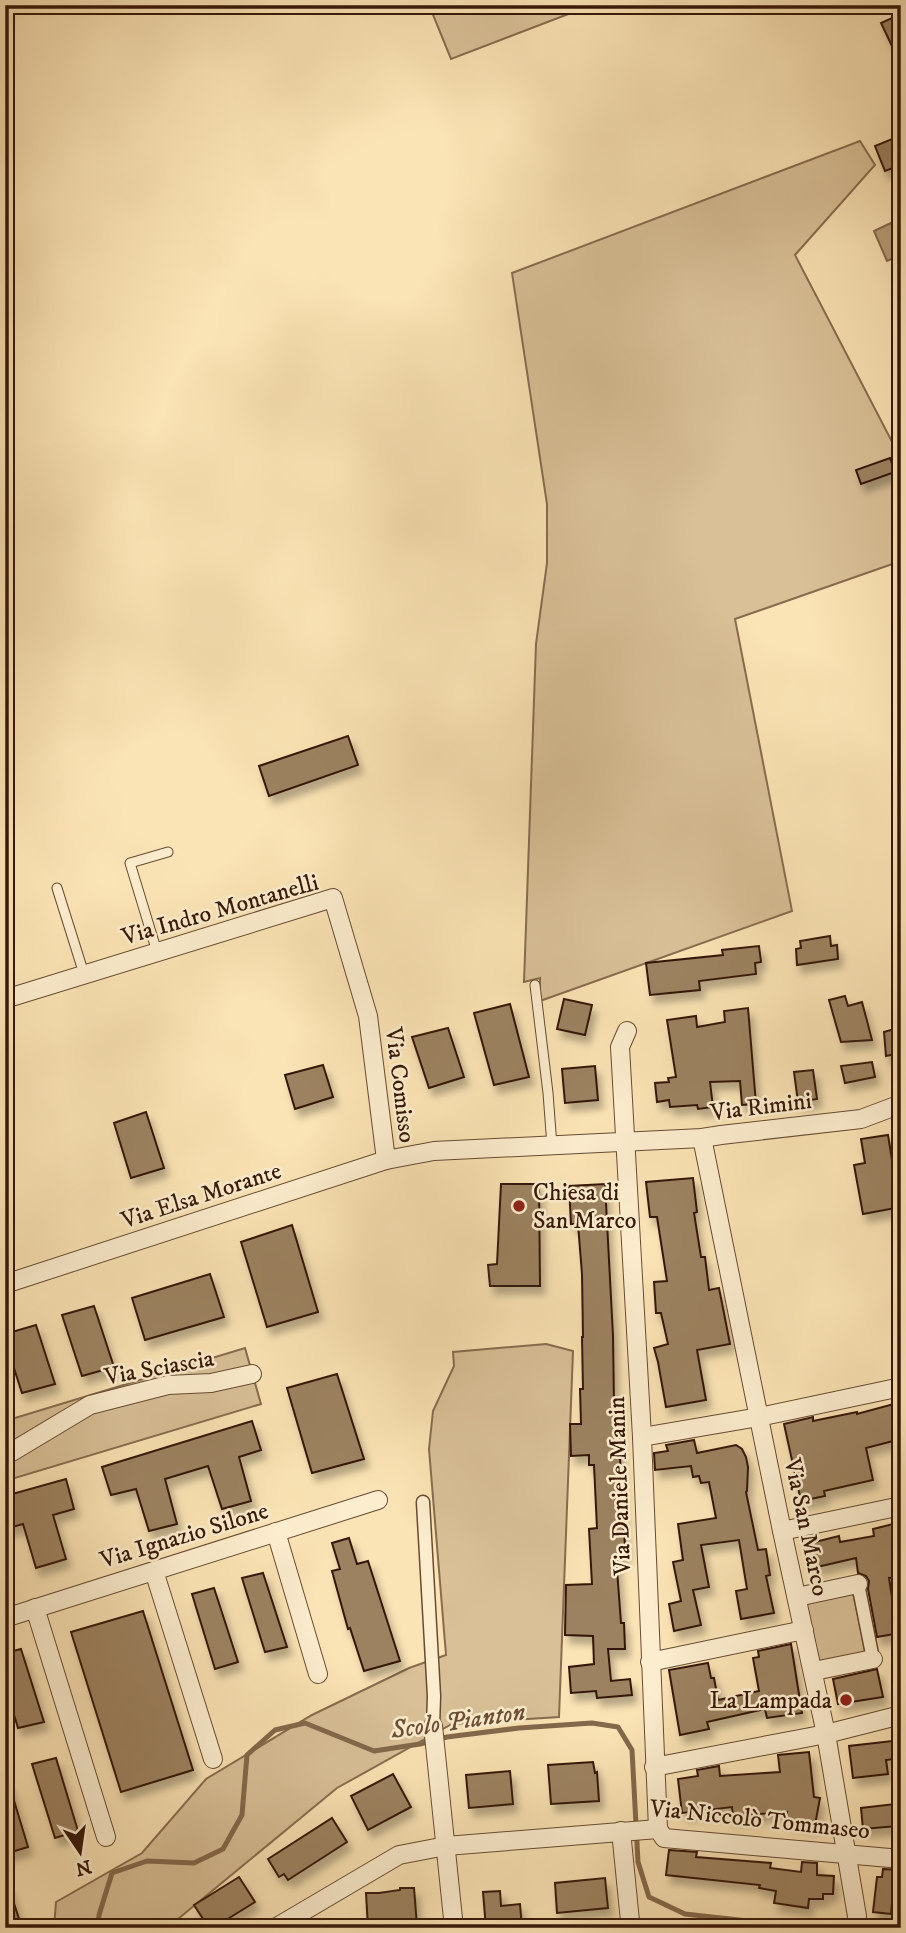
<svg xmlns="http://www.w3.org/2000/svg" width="906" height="1933" font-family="'IM FELL DW Pica',serif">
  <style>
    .green { fill: #d9c097; stroke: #886c4f; stroke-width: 2 }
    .water { fill: #b79e79; stroke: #83684b; stroke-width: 2 }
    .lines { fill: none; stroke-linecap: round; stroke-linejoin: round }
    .stream { stroke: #83684b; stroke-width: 5 }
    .building { fill: #9c8261; stroke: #361807; stroke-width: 2; filter: url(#shadow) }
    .service-casing { stroke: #674b32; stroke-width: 11 }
    .pedestrian-casing { stroke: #674b32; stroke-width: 15 }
    .minor-casing { stroke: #674b32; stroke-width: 20 }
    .service { stroke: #fcedce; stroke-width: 9 }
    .pedestrian { stroke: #fcedce; stroke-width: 12 }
    .minor { stroke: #fcedce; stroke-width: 18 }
    .poi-dot { fill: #8f2418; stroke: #fcedce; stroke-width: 2.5 }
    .labels { text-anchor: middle; stroke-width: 5; stroke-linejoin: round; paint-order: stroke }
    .street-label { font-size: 24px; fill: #361807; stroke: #fcedce }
    .poi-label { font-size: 24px; fill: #361807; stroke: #fcedce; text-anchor: start }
    .water-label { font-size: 26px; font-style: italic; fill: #6a4e35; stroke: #fcedce }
  </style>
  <defs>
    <filter id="shadow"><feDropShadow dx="4.5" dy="8" stdDeviation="3.5" flood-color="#0004"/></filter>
  </defs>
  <rect width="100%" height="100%" fill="#fae3b4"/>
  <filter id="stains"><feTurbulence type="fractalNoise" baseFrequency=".00286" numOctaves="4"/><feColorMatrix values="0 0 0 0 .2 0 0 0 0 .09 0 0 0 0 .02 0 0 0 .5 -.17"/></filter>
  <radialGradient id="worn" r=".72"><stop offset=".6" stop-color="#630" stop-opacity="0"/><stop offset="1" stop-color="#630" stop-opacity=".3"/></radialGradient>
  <g class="green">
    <path d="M429 5H592L451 59Z"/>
    <path d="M860 141 875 165 795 255 901 459V561L735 619 792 911 540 1001V978L524 982 536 644 547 563V504L512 273Z"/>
    <path d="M546 1344 573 1351 559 1717 452 1724 337 1788 167 1928H54L56 1902 142 1853 206 1779 312 1715 409 1668 446 1655 429 1449 433 1411 454 1366 453 1352Z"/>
    <path d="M245 1348 261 1404 5 1481V1421Z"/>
    <path d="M853 1592 866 1655 819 1664 805 1602Z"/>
  </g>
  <path class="water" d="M891 223 894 232 901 229V255L887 261 874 231Z"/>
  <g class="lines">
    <path class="stream" d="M98 1928 99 1915 112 1873 147 1861 194 1863 223 1849 242 1815 247 1755 275 1730 305 1723 374 1751 420 1744 447 1737 519 1728 592 1723 618 1727 632 1750 638 1862 649 1897 685 1914 812 1928"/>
  </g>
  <g class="building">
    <path d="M901 14V65L881 23Z"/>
    <path d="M892 139 901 165 885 171 875 146Z"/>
    <path d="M890 458 895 472 861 484 856 470Z"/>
    <path d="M348 736 358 765 269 796 259 766Z"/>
    <path d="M830 936 831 946 837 945 838 959 797 965 796 949 801 948 800 941Z"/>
    <path d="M759 946 761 962 755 963 756 974 699 981 700 990 650 995 646 963 723 955 722 950Z"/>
    <path d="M845 996 848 1006 862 1002 872 1040 841 1042 829 1000Z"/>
    <path d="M564 999 592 1005 585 1035 557 1029Z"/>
    <path d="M510 1004 529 1077 494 1085 474 1013Z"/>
    <path d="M748 1008 756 1104 742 1105 740 1081 710 1082 713 1107 698 1109 697 1105 670 1107 669 1100 657 1102 655 1083 669 1082 668 1078 676 1077 667 1020 696 1016 697 1027 725 1022 724 1011Z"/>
    <path d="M901 1027V1053L886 1056 884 1032Z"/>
    <path d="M448 1028 464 1077 429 1088 412 1037Z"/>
    <path d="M872 1062 875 1077 845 1083 841 1066Z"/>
    <path d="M323 1065 333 1097 295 1109 285 1075Z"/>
    <path d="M595 1066 598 1100 565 1103 562 1069Z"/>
    <path d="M813 1070 817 1099 798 1102 794 1072Z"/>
    <path d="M146 1112 164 1168 131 1178 114 1123Z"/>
    <path d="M888 1135 897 1191H901V1207L863 1214 854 1165 865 1163 861 1139Z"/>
    <path d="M693 1178 697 1212 694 1213 701 1257H705L709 1290 719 1288 730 1344 697 1350 706 1400 666 1407 658 1362 654 1348 668 1344 661 1313H656L654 1282 667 1281 657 1217H650L646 1182Z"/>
    <path d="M501 1184H539L540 1286H490L488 1265 497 1264Z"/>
    <path d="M605 1184 613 1336 614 1404H618L622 1510 626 1555 616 1556 621 1623H624L625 1649H608L611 1681 630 1679 632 1695 597 1698 596 1691 571 1693 569 1667 594 1664 593 1636 565 1635 566 1585 592 1584 589 1529 597 1528 594 1465H589V1455L571 1456 570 1424H581L580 1389H583L582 1337H583L582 1274 578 1224H571L569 1186Z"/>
    <path d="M292 1225 318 1312 267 1327 241 1242Z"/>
    <path d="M210 1274 224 1317 145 1340 132 1298Z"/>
    <path d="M94 1306 114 1367 82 1376 62 1315Z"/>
    <path d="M36 1325 55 1384 22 1393 5 1340V1334Z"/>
    <path d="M337 1374 364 1459 312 1473 287 1388Z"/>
    <path d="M901 1402V1439L866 1448 873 1480 824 1491 825 1496 801 1501 784 1424 813 1417V1421L857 1412V1414Z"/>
    <path d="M252 1421 261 1450 239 1457 251 1501 222 1509 208 1466 165 1479 177 1524 149 1531 136 1489 111 1495 102 1467Z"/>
    <path d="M694 1440 697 1453 736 1445 742 1449 746 1457 748 1467 747 1491 746 1492 758 1550 766 1549 770 1575 766 1576 774 1613 741 1619 736 1591 747 1589 739 1540 701 1545 709 1587 693 1590 701 1625 674 1631 669 1604 681 1601 673 1562 683 1560 678 1524 716 1518 709 1482 701 1483 699 1476 693 1477 691 1466 655 1470 654 1453 668 1451 666 1445Z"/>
    <path d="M66 1479 74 1509 53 1515 66 1559 36 1568 23 1524 5 1529V1496Z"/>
    <path d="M901 1522V1577L889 1578 896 1623 892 1624 894 1634 877 1637 868 1589 869 1581 866 1576 858 1573 856 1558 817 1567 811 1543 839 1536 840 1542 874 1536 873 1529Z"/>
    <path d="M349 1538 357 1564 368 1561 400 1661 364 1671 350 1628 348 1629 332 1571 340 1569 332 1543Z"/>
    <path d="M263 1573 287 1647 265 1652 242 1578Z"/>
    <path d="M214 1588 238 1662 215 1669 192 1594Z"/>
    <path d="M143 1611 193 1770 121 1792 71 1632Z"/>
    <path d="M791 1644 802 1713 767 1718 765 1709 707 1722 709 1729 680 1735 669 1670 708 1663 711 1678H714L718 1700 759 1691 753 1658 759 1657 758 1651Z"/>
    <path d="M21 1649 44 1722 18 1728 5 1685V1653Z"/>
    <path d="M877 1669 883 1697 838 1704 833 1679Z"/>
    <path d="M901 1740V1758L886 1760 888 1774 853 1778 849 1746Z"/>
    <path d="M809 1752 814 1797 820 1798 815 1825 785 1820 787 1812 733 1816 732 1807 682 1813 678 1779 698 1776 697 1770 719 1766 720 1776 780 1772 778 1755Z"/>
    <path d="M56 1758 78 1831 55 1838 32 1764Z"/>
    <path d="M593 1762 595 1773 597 1772 599 1801 551 1804 548 1765Z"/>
    <path d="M510 1771 513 1804 469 1808 466 1775Z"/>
    <path d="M393 1774 411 1807 368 1830 351 1796Z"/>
    <path d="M5 1784H9L28 1847 5 1854Z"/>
    <path d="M895 1804 897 1826 863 1829 861 1808Z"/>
    <path d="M332 1818 347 1842 288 1880 284 1874 279 1877 268 1859Z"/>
    <path d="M669 1850 697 1852 696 1857 771 1863 770 1868 801 1872 802 1862 817 1863V1875L834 1876 833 1894H823V1899H809L808 1908 774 1903 776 1891 759 1888 760 1885 666 1875Z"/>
    <path d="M883 1869 901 1870V1892H893L891 1914 873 1912 877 1877H882Z"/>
    <path d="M239 1877 255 1902 213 1928H209L194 1905Z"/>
    <path d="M605 1878 608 1908 557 1913 555 1883Z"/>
    <path d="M8 1885 21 1925 5 1928V1886Z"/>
    <path d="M400 1888H414L417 1926 368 1928 366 1893H379L400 1890Z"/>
    <path d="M500 1891 501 1906 520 1904 522 1928H486L483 1892Z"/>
  </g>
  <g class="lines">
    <defs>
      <g id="service">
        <path d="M57 888 84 974"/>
        <path d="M157 952 130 863 168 852"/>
        <path d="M535 985 548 1093 552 1146"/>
      </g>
      <g id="pedestrian">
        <path d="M423 1502 434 1696 433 1726"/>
        <path d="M858 1584 873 1659"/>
      </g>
      <g id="minor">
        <path d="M5 999 333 898 368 1016 386 1160"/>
        <path d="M627 1031 620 1047 642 1437 658 1829"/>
        <path d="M702 1138 782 1531 826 1734 857 1916 856 1928"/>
        <path d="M5 1284 386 1160 434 1151 702 1138 721 1135 861 1119 901 1104"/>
        <path d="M642 1437 759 1417 901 1387"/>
        <path d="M5 1456 90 1405 168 1385 211 1383 252 1374"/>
        <path d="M782 1531 901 1506"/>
        <path d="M276 1532 318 1674"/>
        <path d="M154 1571 213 1759"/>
        <path d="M797 1597 858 1584"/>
        <path d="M35 1608 106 1837"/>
        <path d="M5 1618 378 1500"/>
        <path d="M650 1662 804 1630"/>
        <path d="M814 1671 873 1659"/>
        <path d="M433 1726 454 1928"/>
        <path d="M654 1767 826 1734 901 1715"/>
        <path d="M621 1831 630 1921 635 1928"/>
        <path d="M275 1928 399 1855 446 1846 658 1829 664 1838 901 1859"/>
      </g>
    </defs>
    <use href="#service" class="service-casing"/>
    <use href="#pedestrian" class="pedestrian-casing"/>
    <use href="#minor" class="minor-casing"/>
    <use href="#service" class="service"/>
    <use href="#pedestrian" class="pedestrian"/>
    <use href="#minor" class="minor"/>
  </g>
  <g class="poi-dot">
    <circle cx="519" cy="1206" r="7"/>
    <circle cx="846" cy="1700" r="7"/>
  </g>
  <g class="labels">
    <g class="street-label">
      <text transform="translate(220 909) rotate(-16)" y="8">Via Indro Montanelli</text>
      <text transform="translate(401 1085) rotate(83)" y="8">Via Comisso</text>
      <text transform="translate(761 1106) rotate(-7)" y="8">Via Rimini</text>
      <text transform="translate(201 1195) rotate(-18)" y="8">Via Elsa Morante</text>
      <text transform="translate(159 1367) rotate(-10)" y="8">Via Sciascia</text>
      <text transform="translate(619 1486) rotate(-92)" y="8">Via Daniele Manin</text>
      <text transform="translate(807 1527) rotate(78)" y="8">Via San Marco</text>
      <text transform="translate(184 1535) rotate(-17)" y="8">Via Ignazio Silone</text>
      <text transform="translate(760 1819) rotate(6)" y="8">Via Niccolò Tommaseo</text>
    </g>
    <g class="poi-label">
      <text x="533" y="1200">Chiesa di<tspan x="533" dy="28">San Marco</tspan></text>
      <text x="832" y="1708" text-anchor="end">La Lampada</text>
    </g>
    <g class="water-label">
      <text transform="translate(458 1720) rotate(-8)" y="9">Scolo Pianton</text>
    </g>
  </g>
  <rect width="906" height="1933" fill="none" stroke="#fae3b4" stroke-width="28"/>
  <rect x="7" y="7" width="892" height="1919" fill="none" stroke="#361807" stroke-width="3.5"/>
  <rect x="14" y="14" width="878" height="1905" fill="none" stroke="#361807" stroke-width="2"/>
  <g transform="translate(80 1852) rotate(167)" stroke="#fcedce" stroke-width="5" paint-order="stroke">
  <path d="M0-5L12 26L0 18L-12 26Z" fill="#361807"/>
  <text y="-10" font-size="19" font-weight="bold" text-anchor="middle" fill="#361807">N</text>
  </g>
  <rect width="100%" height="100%" filter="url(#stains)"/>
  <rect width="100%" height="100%" fill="url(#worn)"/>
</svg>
